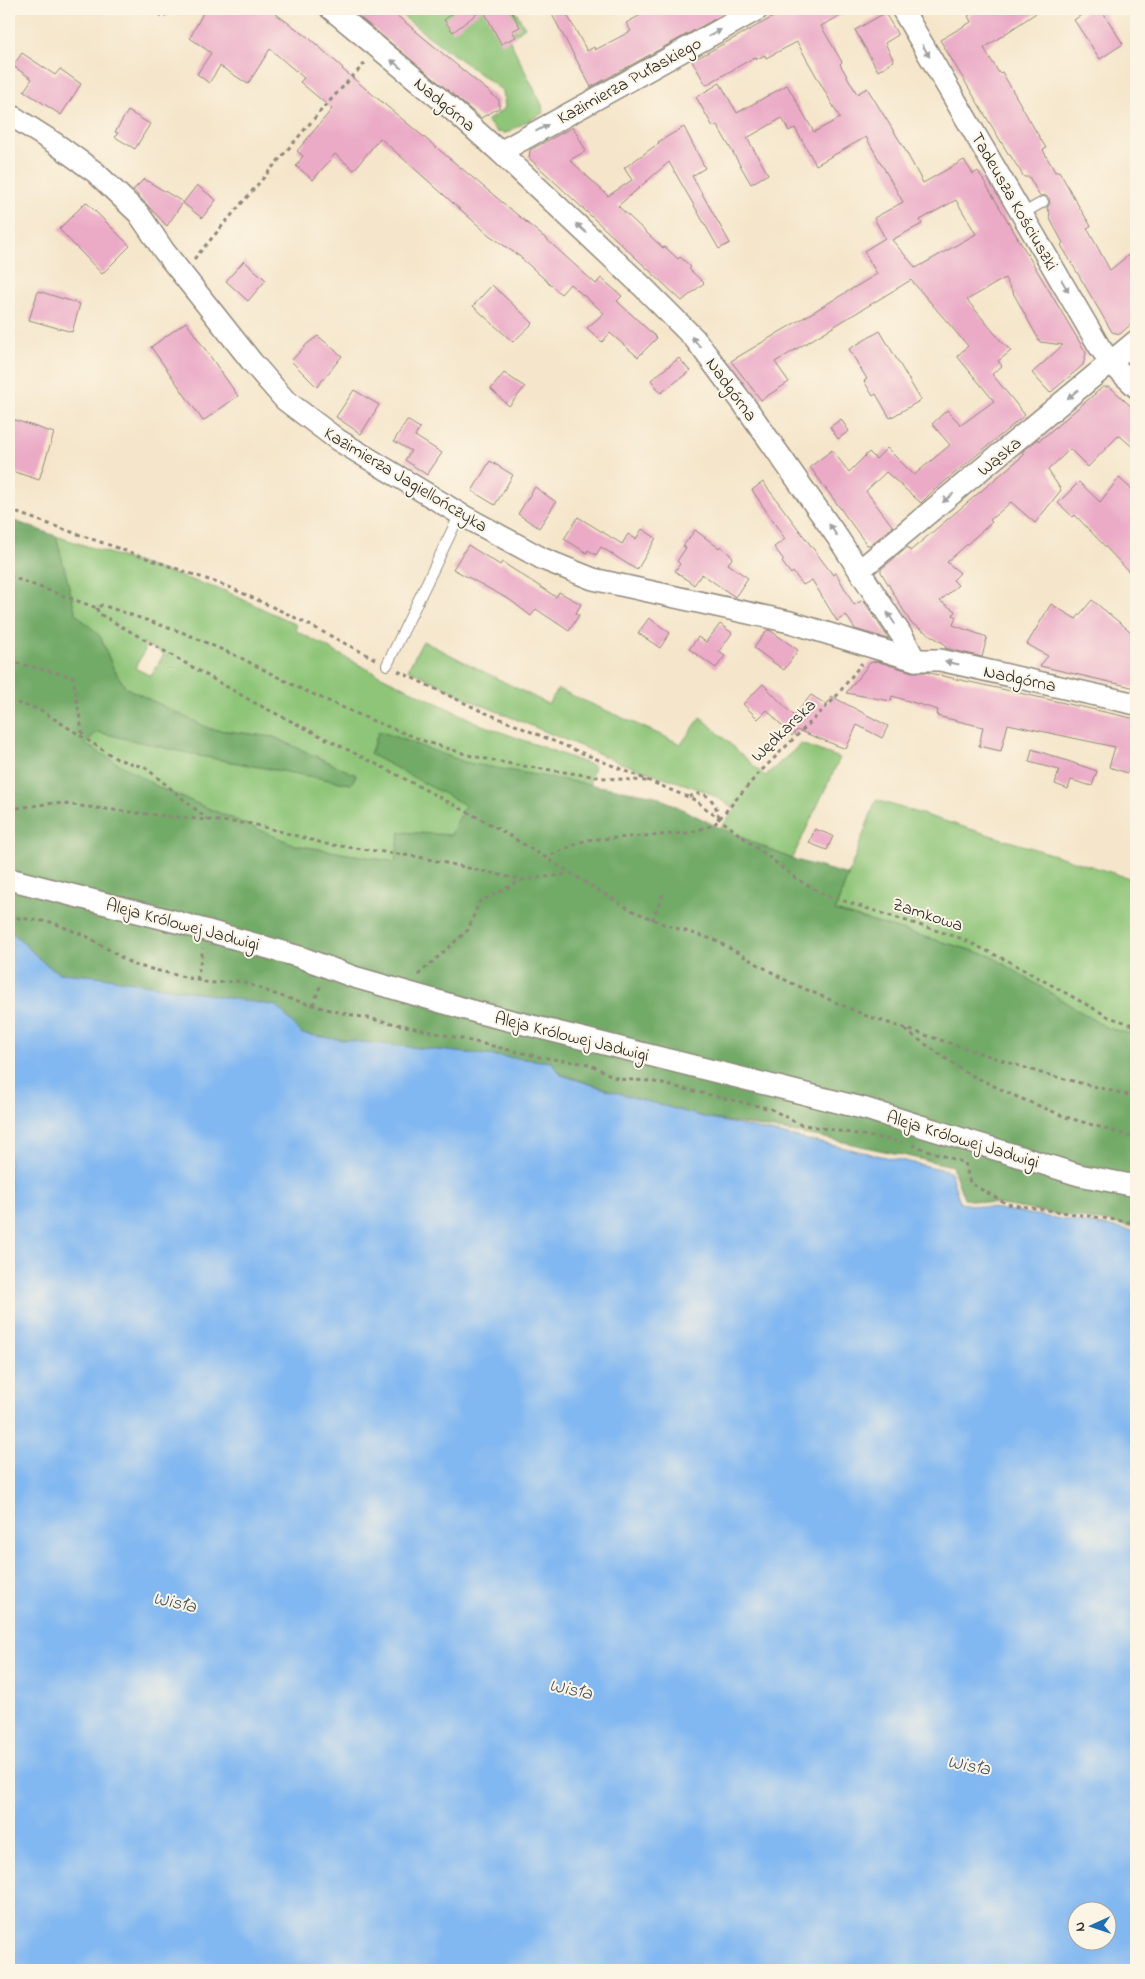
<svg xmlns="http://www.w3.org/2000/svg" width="1145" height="1979" font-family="'Indie Flower',sans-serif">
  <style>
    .green { fill: #8ec578; stroke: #5c7852; fill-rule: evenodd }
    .forest { fill: #72aa68; stroke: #4e6a4a }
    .water { fill: #82b8f1; stroke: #56728e; fill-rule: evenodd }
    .building { fill: #ebabc7; fill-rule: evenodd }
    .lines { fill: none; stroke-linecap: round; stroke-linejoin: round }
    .service-casing { stroke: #90887b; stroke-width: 12 }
    .minor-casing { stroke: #90887b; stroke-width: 24 }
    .path { stroke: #90887b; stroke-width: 3; stroke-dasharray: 4 4; stroke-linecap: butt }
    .service { stroke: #fff; stroke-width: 10 }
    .minor { stroke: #fff; stroke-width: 21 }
    .oneway { fill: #a0a0a0 }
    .labels { text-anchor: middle; stroke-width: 4; stroke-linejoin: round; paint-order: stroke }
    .street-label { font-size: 18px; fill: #2b2b2b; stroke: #fcf5e5 }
    .water-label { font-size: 19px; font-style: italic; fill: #455566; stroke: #fcf5e5 }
  </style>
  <rect width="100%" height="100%" fill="#fcf5e5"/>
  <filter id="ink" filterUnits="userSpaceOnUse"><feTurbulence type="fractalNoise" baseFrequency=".02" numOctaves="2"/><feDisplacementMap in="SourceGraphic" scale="10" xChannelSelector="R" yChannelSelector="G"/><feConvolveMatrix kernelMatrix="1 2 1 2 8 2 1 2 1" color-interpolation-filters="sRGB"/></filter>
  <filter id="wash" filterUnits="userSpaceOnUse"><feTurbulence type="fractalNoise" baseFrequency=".0096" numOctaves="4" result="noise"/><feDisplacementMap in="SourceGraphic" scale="20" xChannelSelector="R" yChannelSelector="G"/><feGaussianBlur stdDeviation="1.12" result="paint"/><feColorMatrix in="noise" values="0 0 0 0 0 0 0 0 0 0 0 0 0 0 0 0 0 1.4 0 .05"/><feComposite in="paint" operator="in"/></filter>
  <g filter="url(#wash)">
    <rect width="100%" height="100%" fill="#f5e6cb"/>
    <g class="green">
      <path d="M394 9H514L525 27 509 39 542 105 543 113 506 133 497 132 487 121 505 108 503 91 424 33Z"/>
      <path d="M56 536 225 591 297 625 295 630 367 669 482 725 594 766 589 785 467 763 379 731 370 754 466 805 451 835 400 832 396 862 295 845 160 788 84 745 97 732 200 756 351 784 356 775 274 737 210 729 126 688 113 668 100 636 76 614ZM143 643 164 654 151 676 135 668 145 650Z"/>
      <path d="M423 641 548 704 558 689 681 744 701 717 765 776 801 744 840 758 792 859 720 828 736 809 705 791 618 762 477 703 408 669Z"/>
      <path d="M876 800 1136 880V1035L1107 1028 991 956 835 911Z"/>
    </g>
    <path class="forest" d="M9 519 56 536 76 614 100 636 113 668 126 688 210 729 274 737 356 775 351 784 200 756 97 732 85 744 160 788 295 845 395 862 400 832 451 835 465 805 370 754 379 731 467 763 656 796 720 828 792 859 848 875 835 911 991 956 1107 1028 1136 1035V1227L964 1199 952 1166 820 1137 707 1118 621 1094 561 1074 552 1062 342 1040 301 1034 277 1006 96 976 59 973 44 963 14 934 9 933Z"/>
    <path class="water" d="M9 933 14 934 44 963 59 973 96 976 277 1006 302 1034 342 1040 552 1062 561 1075 621 1094 707 1118 950 1171 960 1203 1136 1231V1970H9ZM1078 1912H1108V1942H1078Z"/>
    <g id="blocks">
      <g class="building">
        <path d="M205 9H269L309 38 343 68 342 69 544 237 596 284 601 278 622 296 617 301 657 338 638 357 610 333 602 342 587 328 604 313 570 284 561 294 519 256 489 235 380 138 354 170 335 154 313 180 296 166 303 156 297 151 332 109 300 82 304 78 270 49 248 84 220 66 209 83 197 74 211 53 190 38Z"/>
        <path d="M350 9H389L499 100V108L481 118Z"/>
        <path d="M458 9H510L520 27 512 31 516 37 501 44 483 9 453 32 444 20Z"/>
        <path d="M549 9H564L587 51 594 47 595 50 631 31 626 23 652 9H733L591 87Z"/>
        <path d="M788 9H853L821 26 842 62 840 64 857 94 867 88 903 146 923 183 964 160 973 174 978 171 1086 353 1083 365 1050 393 1032 373 1063 345 1040 342 1005 278 967 300 1001 341 1011 351 998 361 1002 366 992 374 1025 415 931 493 921 503 886 472 866 491 893 527 870 545H867L810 467 832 450 849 472 869 452 876 459 887 448 914 475 950 445 932 424 947 410 961 425 994 401 957 356 968 346 911 280 775 362 789 382 761 400 731 361 877 274 864 251 885 238 874 218 903 202 866 137 816 165 795 128 789 131 782 118 747 138 768 174 751 184 717 125 713 127 696 97 720 83 737 113 787 85 814 132 840 118 797 42 766 58 765 55 757 59 755 57 706 85 692 61ZM956 200 976 234 916 268 892 240 922 224 920 220Z"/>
        <path d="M979 9H1042L984 48 999 73 1002 72 1034 128 1046 148 1043 150 1055 172 1059 171 1081 210 1091 226 1087 228 1110 270 1136 249V320L1120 334 1112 332 1061 245 1063 243 1049 217 1050 213 1047 208 1050 203 1049 198 1044 195 1040 196 1029 177H1024L1010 155H1009L940 40 971 22 968 16Z"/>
        <path d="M1090 9H1101L1123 44 1100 59 1074 20Z"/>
        <path d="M885 13 898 35 885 43 894 61 878 71 855 30Z"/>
        <path d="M22 53 55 75 60 69 81 84 61 115 24 91 32 79 13 66Z"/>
        <path d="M128 111 150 124 135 149 115 137 118 133 115 132Z"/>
        <path d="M573 127 586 151 570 160 608 196 632 180 624 168 659 143 658 142 684 127 705 168 692 176 730 243 719 249 669 162 618 206 663 248 665 247 678 259 680 257 691 267 689 269 704 283 682 301 529 158 530 150Z"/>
        <path d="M144 179 183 202 167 226 133 190Z"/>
        <path d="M197 185 216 200 202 218 183 203Z"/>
        <path d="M86 202 130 246 102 274 59 229Z"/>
        <path d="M244 261 266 280 248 301 226 281Z"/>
        <path d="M492 285 533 323 513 342 473 306Z"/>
        <path d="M38 291 80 304 72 332 29 320Z"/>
        <path d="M186 322 238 396 203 421 151 347Z"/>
        <path d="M880 331 921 400 890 418 876 394 873 396 864 381 867 379 849 349Z"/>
        <path d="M318 336 342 356 317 387 291 361 308 343Z"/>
        <path d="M679 358 690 371 661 393 651 380Z"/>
        <path d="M504 373 525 387 509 406 491 389Z"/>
        <path d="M1103 387H1110L1136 411V450L1120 436 1117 437 1088 467 1070 449 1048 470 1061 490 1035 523 1011 502 990 520 992 522 947 562 960 573 953 580 958 585 940 601 955 611 953 615 956 617 953 625 987 637 982 657 945 648 946 645 911 623 881 572V569L908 547 910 551 1025 454 1022 452 1038 439 1039 441Z"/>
        <path d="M354 390 379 405 361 434 336 417Z"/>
        <path d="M9 418 54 433 39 480 9 470Z"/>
        <path d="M841 419 849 431 838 439 830 427Z"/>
        <path d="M407 420 420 428 415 436 442 453 427 475 405 460 411 451 394 441Z"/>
        <path d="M490 461 513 475 495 505 472 491Z"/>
        <path d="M1119 478 1136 493V579L1075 515 1073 517 1058 503 1079 482 1100 502Z"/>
        <path d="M763 482 833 575 836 573 854 605 863 600 889 639 855 629 846 615 837 621 812 580 803 585 793 572 791 574 782 562 784 560 774 547 785 539 752 490Z"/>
        <path d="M535 487 556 502 539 528 518 514Z"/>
        <path d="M578 517 622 544 628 534 636 539 642 529 656 538 637 570 601 547 596 555 588 550 587 553 564 539Z"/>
        <path d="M695 530 719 548 720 546 733 557 728 564 748 578 735 597 702 574 694 585 675 571 680 564 677 561 686 548 683 546Z"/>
        <path d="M468 545 500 565 502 562 556 597 559 592 581 604 576 613 579 615 569 631 536 609 531 616 510 600 453 569Z"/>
        <path d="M1092 600 1136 636V688L1040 666 1048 656 1027 644 1051 604 1076 619Z"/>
        <path d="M649 618 670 633 660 648 638 633Z"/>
        <path d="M720 624 732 633 719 652 725 656 716 668 689 649 698 637 706 642Z"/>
        <path d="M767 630 771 631 798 650 784 670 754 648Z"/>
        <path d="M876 661 912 672H925L1136 719V754L1127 773 1109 767 1115 747 1008 724 1001 751 979 746 983 727 937 716 938 710 892 696 891 701 846 693 870 663Z"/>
        <path d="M763 684 794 716 811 695 827 705 831 696 888 726 882 738 857 725 846 749 797 730 792 736 767 710 758 719 743 704Z"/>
        <path d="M1032 749 1097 771 1092 786 1071 780 1068 789 1055 784 1059 770 1029 762Z"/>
        <path d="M815 829 833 836 827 850 809 843Z"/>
      </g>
    </g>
  </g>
  <g filter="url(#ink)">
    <use href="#blocks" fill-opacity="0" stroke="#90887b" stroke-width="1"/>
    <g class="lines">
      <defs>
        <g id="service">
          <path d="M163 11 167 9"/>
          <path d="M1022 214 1043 202"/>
          <path d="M387 665 460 514"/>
        </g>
        <g id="minor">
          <path d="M331 9 440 99 500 152 642 286 695 339 743 403 838 538 904 639 915 660"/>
          <path d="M902 9 1099 346 1111 363 1136 387"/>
          <path d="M9 114 56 144 95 172 139 214 164 251 252 362 285 400 338 440 460 514 543 559 593 579 790 622 915 660H940L1136 704"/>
          <path d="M500 152 758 9"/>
          <path d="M860 570 1136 341"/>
          <path d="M9 879 177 922 300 957 354 977 476 1012 866 1109 1079 1175 1136 1186"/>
        </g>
      </defs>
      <use href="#service" class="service-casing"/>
      <use href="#minor" class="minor-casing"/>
      <g class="path">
        <path d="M194 259 324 107 367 61"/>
        <path d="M9 510 229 587 292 616 377 660"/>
        <path d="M9 576 97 608 102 605 184 633 241 658 297 687 371 720 427 742 472 756 516 765 605 778 647 781"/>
        <path d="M97 608 98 613 255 703 384 768 492 825 631 910 666 925 715 940 789 982 867 1016 1041 1073 1136 1097"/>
        <path d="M9 661 73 677 83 737"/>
        <path d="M398 671 479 710 695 800 797 879 825 895 960 938 1008 961 1109 1017 1136 1026"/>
        <path d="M9 701 39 709 117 759 146 768 207 819"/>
        <path d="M689 797C706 787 716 802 719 818"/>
        <path d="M9 809 55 803 164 816 253 824 326 844 419 857 522 880 569 874"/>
        <path d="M544 858 586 840 688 833 714 825 758 774 835 698 862 663"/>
        <path d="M9 915 19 918 51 922 88 937 134 965 210 983 241 981 277 995 333 1011 406 1026 540 1057 589 1064 618 1079 650 1081 771 1109 799 1124 902 1142"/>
        <path d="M652 920 664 892"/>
        <path d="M418 975 468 930 479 902 522 880"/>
        <path d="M197 980 203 948"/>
        <path d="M313 1005 321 984"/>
        <path d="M905 1030 965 1072 1015 1096 1066 1117 1136 1138"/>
        <path d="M912 1145 965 1163 970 1183 1007 1204 1136 1223"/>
      </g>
      <use href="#service" class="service"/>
      <use href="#minor" class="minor"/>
    </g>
    <defs><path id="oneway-solid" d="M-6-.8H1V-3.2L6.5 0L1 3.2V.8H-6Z" transform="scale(1.25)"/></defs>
    <g class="oneway">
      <use href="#oneway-solid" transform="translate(715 33) rotate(-29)"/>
      <use href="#oneway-solid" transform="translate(926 51) rotate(60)"/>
      <use href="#oneway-solid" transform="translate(396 64) rotate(-141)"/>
      <use href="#oneway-solid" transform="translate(542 128) rotate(-29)"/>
      <use href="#oneway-solid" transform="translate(581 228) rotate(-137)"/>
      <use href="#oneway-solid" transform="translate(1065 286) rotate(60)"/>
      <use href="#oneway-solid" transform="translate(696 342) rotate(-130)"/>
      <use href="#oneway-solid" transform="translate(1073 394) rotate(140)"/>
      <use href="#oneway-solid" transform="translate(948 498) rotate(140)"/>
      <use href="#oneway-solid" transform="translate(833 530) rotate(-125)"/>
      <use href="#oneway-solid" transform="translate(891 618) rotate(-123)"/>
      <use href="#oneway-solid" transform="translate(952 663) rotate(-168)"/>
    </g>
  </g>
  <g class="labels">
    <g class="street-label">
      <text transform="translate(629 80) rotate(-29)" y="6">Kazimierza Pułaskiego</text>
      <text transform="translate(445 104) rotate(40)" y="6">Nadgórna</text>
      <text transform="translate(1015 201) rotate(60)" y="6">Tadeusza Kościuszki</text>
      <text transform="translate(732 389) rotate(54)" y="6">Nadgórna</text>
      <text transform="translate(999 456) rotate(-40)" y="6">Wąska</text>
      <text transform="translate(406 479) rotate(31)" y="6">Kazimierza Jagiellończyka</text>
      <text transform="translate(1020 678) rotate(12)" y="6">Nadgórna</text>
      <text transform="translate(783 730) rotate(-44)" y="6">Wędkarska</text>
      <text transform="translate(928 914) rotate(18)" y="6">Zamkowa</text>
      <text transform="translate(183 924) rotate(15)" y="6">Aleja Królowej Jadwigi</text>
      <text transform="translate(572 1036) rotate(14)" y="6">Aleja Królowej Jadwigi</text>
      <text transform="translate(963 1139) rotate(17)" y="6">Aleja Królowej Jadwigi</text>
    </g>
    <g class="water-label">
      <text transform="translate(175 1601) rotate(12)" y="7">Wisła</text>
      <text transform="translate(571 1688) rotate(12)" y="7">Wisła</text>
      <text transform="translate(969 1764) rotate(11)" y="7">Wisła</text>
    </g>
  </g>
  <rect width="1145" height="1979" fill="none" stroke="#fcf5e5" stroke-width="30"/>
  <g transform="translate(1092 1926) rotate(267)"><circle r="24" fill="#fcf5e5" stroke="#a8a49b"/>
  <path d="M0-4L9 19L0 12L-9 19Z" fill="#1f6fb2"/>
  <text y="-8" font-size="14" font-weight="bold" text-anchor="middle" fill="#2b2b2b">N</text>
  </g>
</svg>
